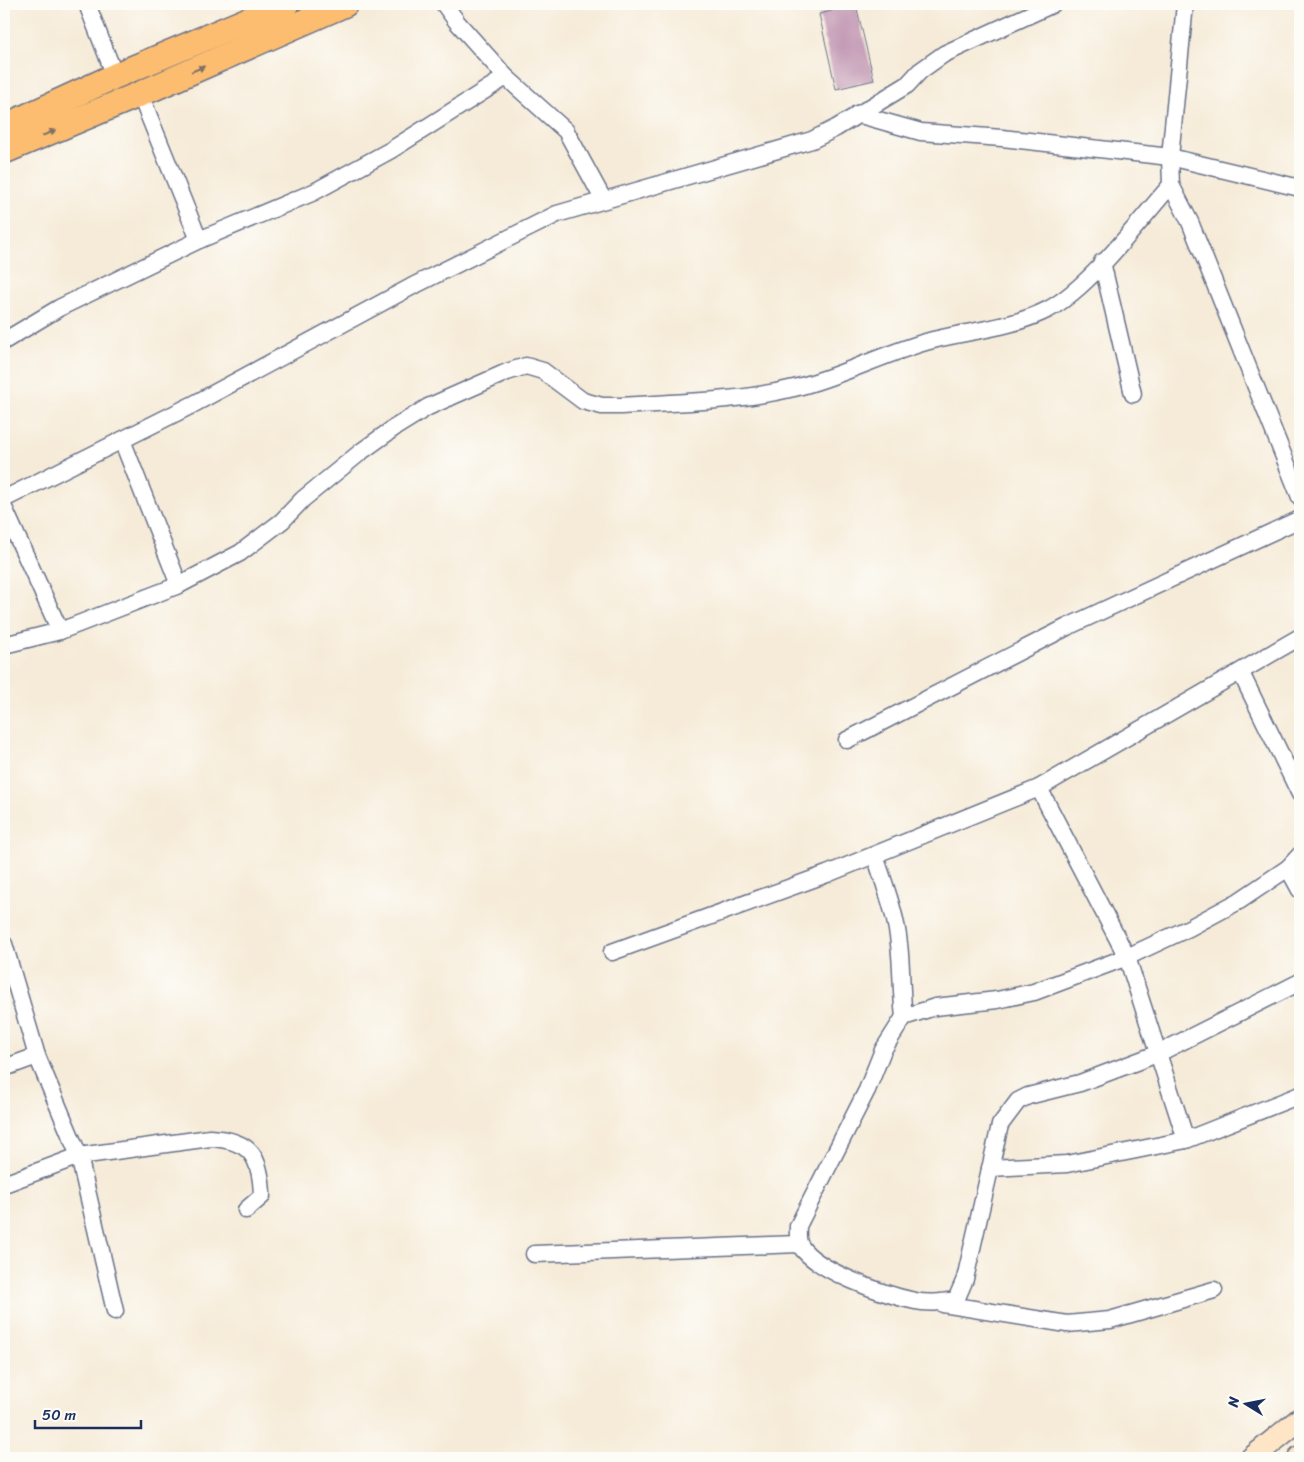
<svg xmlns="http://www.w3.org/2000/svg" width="1304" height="1462" font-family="Sriracha,sans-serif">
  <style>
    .building { fill: #c196b2 }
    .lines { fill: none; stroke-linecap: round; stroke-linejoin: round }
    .street-casing { stroke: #687189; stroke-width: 19 }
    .secondary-casing { stroke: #687189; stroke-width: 25 }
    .primary-casing { stroke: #687189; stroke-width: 28 }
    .street { stroke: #fff; stroke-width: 16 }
    .secondary { stroke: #fee5c5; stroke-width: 22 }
    .primary { stroke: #fcbd6f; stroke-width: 25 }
    .oneway { fill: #806f66 }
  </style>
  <rect width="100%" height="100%" fill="#fdfcf7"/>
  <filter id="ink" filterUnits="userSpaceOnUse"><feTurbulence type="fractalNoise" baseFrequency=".02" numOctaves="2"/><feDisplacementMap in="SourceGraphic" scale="10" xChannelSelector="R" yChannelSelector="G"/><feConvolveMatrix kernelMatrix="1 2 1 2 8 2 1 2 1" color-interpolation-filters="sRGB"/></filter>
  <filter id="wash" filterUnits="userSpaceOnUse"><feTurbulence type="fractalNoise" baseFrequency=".0096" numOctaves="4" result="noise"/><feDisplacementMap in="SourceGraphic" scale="20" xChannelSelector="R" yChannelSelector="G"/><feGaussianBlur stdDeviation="1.12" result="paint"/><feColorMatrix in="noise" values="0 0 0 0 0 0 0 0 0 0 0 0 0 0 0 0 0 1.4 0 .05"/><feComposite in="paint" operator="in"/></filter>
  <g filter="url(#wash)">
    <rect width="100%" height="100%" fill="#f6ebd8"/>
    <g id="blocks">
      <path class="building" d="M856 5 874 80 836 89 819 14Z"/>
    </g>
  </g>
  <g filter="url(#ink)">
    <use href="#blocks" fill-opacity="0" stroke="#687189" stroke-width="1"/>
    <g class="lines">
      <defs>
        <g id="street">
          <path d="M87 4 115 76"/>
          <path d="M444 4 457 22 506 77 566 131 603 199"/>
          <path d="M1185 4 1170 157 1171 185 1190 222 1300 497"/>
          <path d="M140 94 199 240"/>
          <path d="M857 114 921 132 1002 138 1170 157 1300 188"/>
          <path d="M1102 262 1133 394"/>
          <path d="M4 341 59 308 199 240 314 192 391 150 506 77"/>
          <path d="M122 440 179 585"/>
          <path d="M4 499 192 405 411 287 557 214 812 140 836 128 907 85 920 71 944 54 1053 4"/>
          <path d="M4 508 60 631"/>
          <path d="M4 645 60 631 179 585 240 553 282 521 303 499 362 451 394 428 428 407 507 372 526 366 543 371 583 401 602 406H621C679 402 737 402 794 388 841 377 886 352 933 340 973 330 1012 328 1049 309 1091 286 1139 221 1171 185"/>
          <path d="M1241 673 1300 794"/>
          <path d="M847 740 1067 627 1300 519"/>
          <path d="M1039 788 1127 957 1186 1140"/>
          <path d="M875 855C884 884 896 913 899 944 902 968 901 992 904 1017"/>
          <path d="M1300 855 1288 868 1239 901 1189 928 1127 957 1034 992 997 1000 935 1007 904 1017 883 1050 867 1090 798 1226C798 1231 797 1240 800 1245 815 1271 886 1295 915 1301 929 1304 942 1302 956 1300L965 1279 1000 1125 1018 1101 1028 1096 1080 1083 1157 1054 1300 982"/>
          <path d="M1288 868 1300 890"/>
          <path d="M4 944 37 1056 79 1156 115 1311"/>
          <path d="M612 952 827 874 1039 788 1300 637"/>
          <path d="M4 1068 37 1056"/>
          <path d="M990 1168 1067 1164 1186 1140 1300 1095"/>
          <path d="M4 1184 79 1156 210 1138C251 1140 261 1157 262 1196L246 1210"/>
          <path d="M534 1254 799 1244"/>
          <path d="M943 1304 1067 1324 1110 1320 1214 1290"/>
        </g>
        <g id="secondary">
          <path d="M1252 1458 1300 1419"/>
          <path d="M1299 1458 1300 1457"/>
        </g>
        <g id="primary">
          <path d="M4 127 115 76 286 4"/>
          <path d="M4 151 140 94 345 4"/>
        </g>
      </defs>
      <use href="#street" class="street-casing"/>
      <use href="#secondary" class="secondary-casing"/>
      <use href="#primary" class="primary-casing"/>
      <use href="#street" class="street"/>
      <use href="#secondary" class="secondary"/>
      <use href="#primary" class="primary"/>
    </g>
    <defs><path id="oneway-solid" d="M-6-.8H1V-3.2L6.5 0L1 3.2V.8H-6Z" transform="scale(1.25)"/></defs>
    <g class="oneway">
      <use href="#oneway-solid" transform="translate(198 69) rotate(-23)"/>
      <use href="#oneway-solid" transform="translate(49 133) rotate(-23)"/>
    </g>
  </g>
  <rect width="1304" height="1462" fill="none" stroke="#fdfcf7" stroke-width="20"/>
  <g transform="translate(1246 1404) rotate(280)" stroke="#fdfcf7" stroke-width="4" paint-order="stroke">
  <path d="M0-4L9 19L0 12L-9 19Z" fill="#1b2f5e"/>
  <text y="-8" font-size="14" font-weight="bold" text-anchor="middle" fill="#1b2f5e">N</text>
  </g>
  <path d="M35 1420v8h106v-8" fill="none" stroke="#1b2f5e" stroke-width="2.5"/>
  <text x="42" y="1420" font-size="15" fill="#1b2f5e" stroke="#fdfcf7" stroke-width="4" paint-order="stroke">50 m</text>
</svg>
